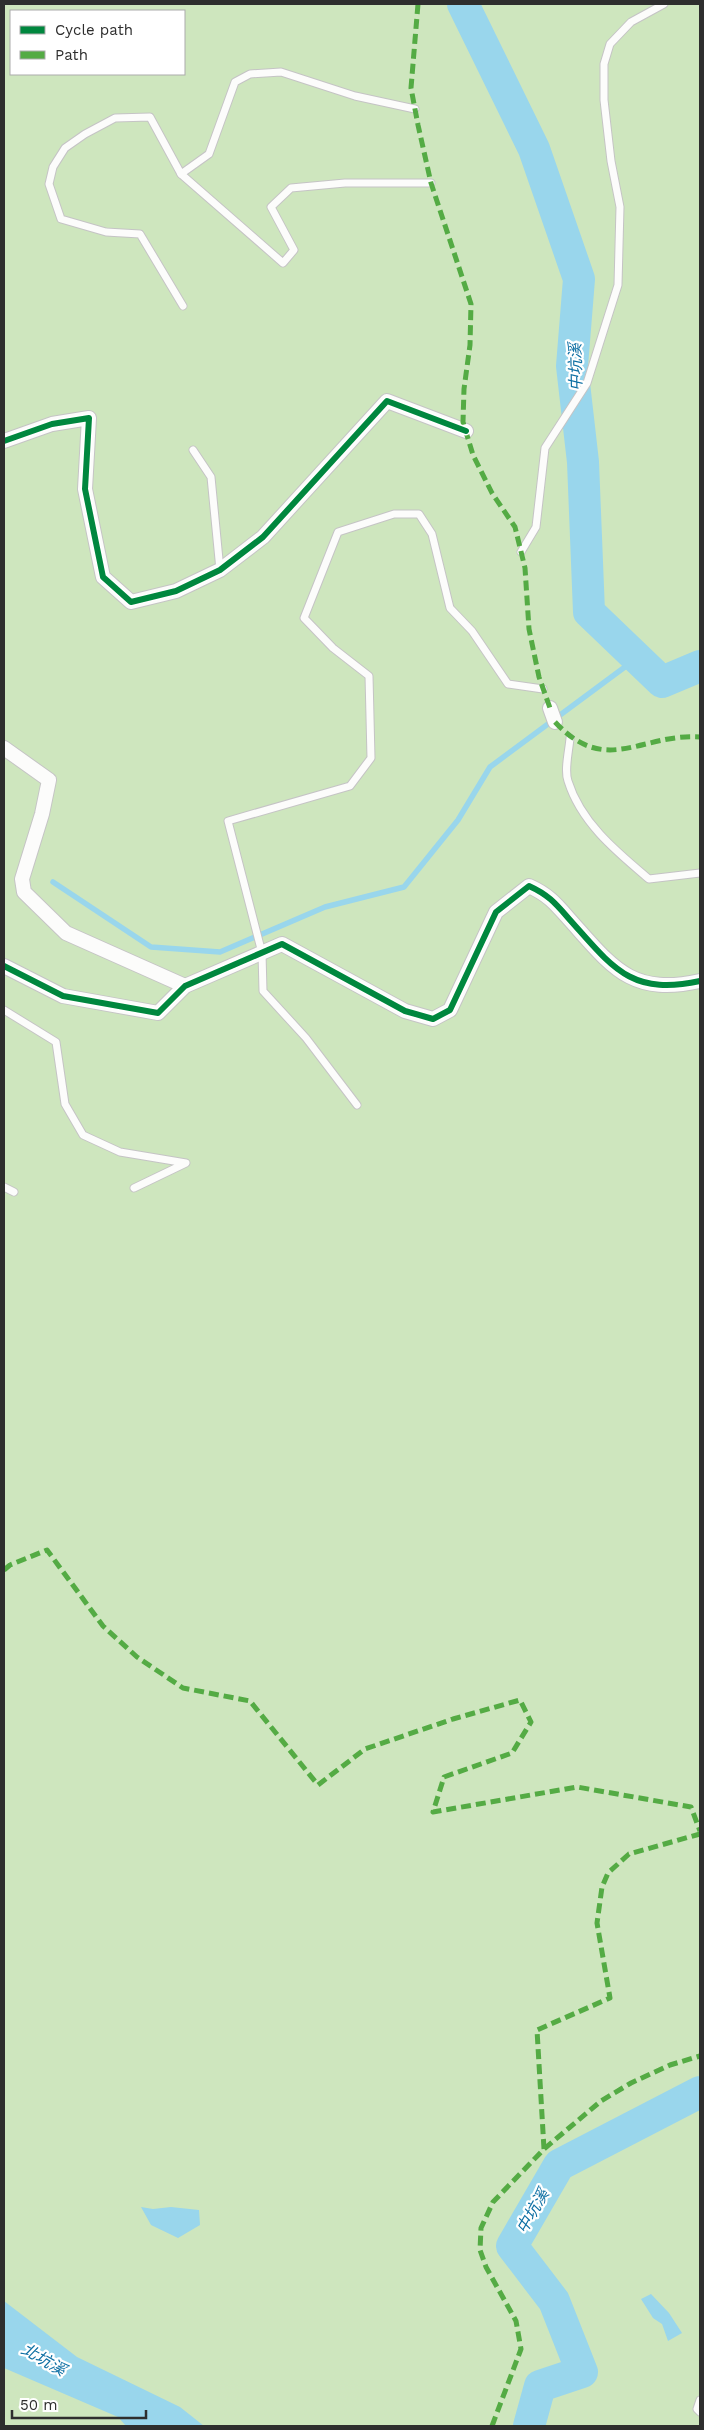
<svg xmlns="http://www.w3.org/2000/svg" width="704" height="2430" font-family="'Work Sans','Noto Sans TC',sans-serif">
  <style>
    .green { fill: #cee6be; fill-rule: evenodd }
    .water { fill: #99d6ec }
    .lines { fill: none; stroke-linecap: round; stroke-linejoin: round }
    .stream { stroke: #99d6ec; stroke-width: 5.5 }
    .river { stroke: #99d6ec; stroke-width: 32 }
    .lane-casing { stroke: #c5c4c5; stroke-width: 9 }
    .street-casing { stroke: #c5c4c5; stroke-width: 16 }
    .lane { stroke: #fcfcfb; stroke-width: 7 }
    .street { stroke: #fcfcfb; stroke-width: 14 }
    .quiet { stroke: #54ab44; stroke-width: 5; stroke-dasharray: 10 5; stroke-linecap: butt }
    .cycleway-casing { stroke: #fff; stroke-width: 9 }
    .cycleway { stroke: #00873e; stroke-width: 6 }
    .labels { text-anchor: middle; stroke-width: 4.5; stroke-linejoin: round; paint-order: stroke }
    .water-label { font-size: 16px; font-style: italic; fill: #0d6fa3; stroke: #fff }
  </style>
  <rect width="100%" height="100%" fill="#ece8e4"/>
  <path class="green" d="M4 4H700V2426H4ZM11 11H184V74H11Z"/>
  <g class="water">
    <path d="M141 2207 153 2209 171 2207 199 2210 200 2225 178 2238 151 2225Z"/>
    <path d="M651 2294 669 2313 682 2333 668 2341 662 2324 653 2318 641 2299Z"/>
    <path d="M4 2301 77 2357 180 2407 204 2426H126L118 2417 4 2368Z"/>
  </g>
  <g class="lines">
    <path class="stream" d="M53 882 151 947 220 952 325 907 404 887 458 820 490 767 637 658"/>
    <g class="river">
      <path d="M463 4 534 149 579 279 572 366 583 462 589 612 662 682 700 666"/>
      <path d="M529 2426 540 2386 582 2372 554 2301 512 2246 559 2165 700 2092"/>
    </g>
    <defs>
      <g id="lane">
        <path d="M181 174 283 263 294 250 271 207 291 188 345 183H431"/>
        <path d="M183 306 140 234 106 232 61 219 49 184 53 167 65 148 85 134 115 118 150 117 181 174 209 154 235 82 250 74 281 72 355 96 415 109"/>
        <path d="M193 450 211 477 220 570"/>
        <path d="M521 552 536 527 545 448 587 383 618 285 620 207 611 161 604 100V64L610 44 631 22 664 4"/>
        <path d="M570 738C569 751 564 770 568 781 581 823 617 852 649 879L700 873"/>
        <path d="M4 1010 56 1042 65 1104 83 1135 120 1152 186 1163 134 1188"/>
        <path d="M357 1105 306 1038 263 991 262 953 228 821 350 786 371 758 369 676 333 648 304 618 338 532 394 514H419L432 534 450 608 472 631 508 684 543 689"/>
        <path d="M4 1187 14 1192"/>
        <path d="M700 2400 697 2409 700 2412"/>
      </g>
      <g id="street">
        <path d="M4 441 52 424 89 418 85 489 103 577 131 602 176 591 220 570 263 537 387 401 466 431"/>
        <path d="M550 708 555 722"/>
        <path d="M4 748 49 780 42 814 22 879 24 892 66 933 185 986"/>
        <path d="M4 966 63 996 158 1013 185 986 282 944 405 1011 433 1019 450 1010 496 912 529 886C549 895 556 904 570 920 613 968 631 996 700 981"/>
      </g>
    </defs>
    <use href="#lane" class="lane-casing"/>
    <use href="#street" class="street-casing"/>
    <use href="#lane" class="lane"/>
    <use href="#street" class="street"/>
    <g class="quiet">
      <path d="M418 4 411 88 418 125 431 183 471 304 470 345 464 389 463 422 473 455 492 493 515 527 525 568 529 629 539 677 550 708"/>
      <path d="M555 722C606 777 641 733 700 737"/>
      <path d="M4 1570 10 1565 47 1550 103 1626 137 1657 183 1688 250 1701 318 1785 365 1749 453 1719 520 1700 531 1722 512 1753 444 1777 433 1812 577 1787 691 1807 700 1831"/>
      <path d="M544 2149 537 2030 610 1998 597 1923 602 1887 608 1873 629 1854 700 1834"/>
      <path d="M492 2426 521 2349 516 2321 486 2267 480 2250 481 2228 493 2202 544 2149 601 2101 631 2083 670 2065 700 2056"/>
    </g>
    <defs>
      <g id="cycleway">
        <path d="M4 441 52 424 89 418 85 489 103 577 131 602 176 591 220 570 263 537 387 401 466 431"/>
        <path d="M4 966 63 996 158 1013 185 986 282 944 405 1011 433 1019 450 1010 496 912 529 886C549 895 556 904 570 920 613 968 631 996 700 981"/>
      </g>
    </defs>
    <use href="#cycleway" class="cycleway-casing"/>
    <use href="#cycleway" class="cycleway"/>
  </g>
  <g class="labels">
    <g class="water-label">
      <text transform="translate(575 367) rotate(-91)" y="6">中坑溪</text>
      <text transform="translate(532 2211) rotate(-60)" y="6">中坑溪</text>
      <text transform="translate(44 2359) rotate(30)" y="6">北坑溪</text>
    </g>
  </g>
  <rect width="704" height="2430" fill="none" stroke="#2e2e2e" stroke-width="10"/>
  <rect x="10" y="10" width="175" height="65" fill="#ffffff" stroke="#ababab"/>
  <rect x="20" y="26" width="25" height="8" fill="#00873e" stroke="#ababab"/>
  <text x="55" y="35" font-size="15" fill="#2e2e2e">Cycle path</text>
  <rect x="20" y="51" width="25" height="8" fill="#54ab44" stroke="#ababab"/>
  <text x="55" y="60" font-size="15" fill="#2e2e2e">Path</text>
  <path d="M12 2410v8h134v-8" fill="none" stroke="#2e2e2e" stroke-width="2.5"/>
  <text x="20" y="2410" font-size="15" fill="#2e2e2e" stroke="#ffffff" stroke-width="4" paint-order="stroke">50 m</text>
</svg>
